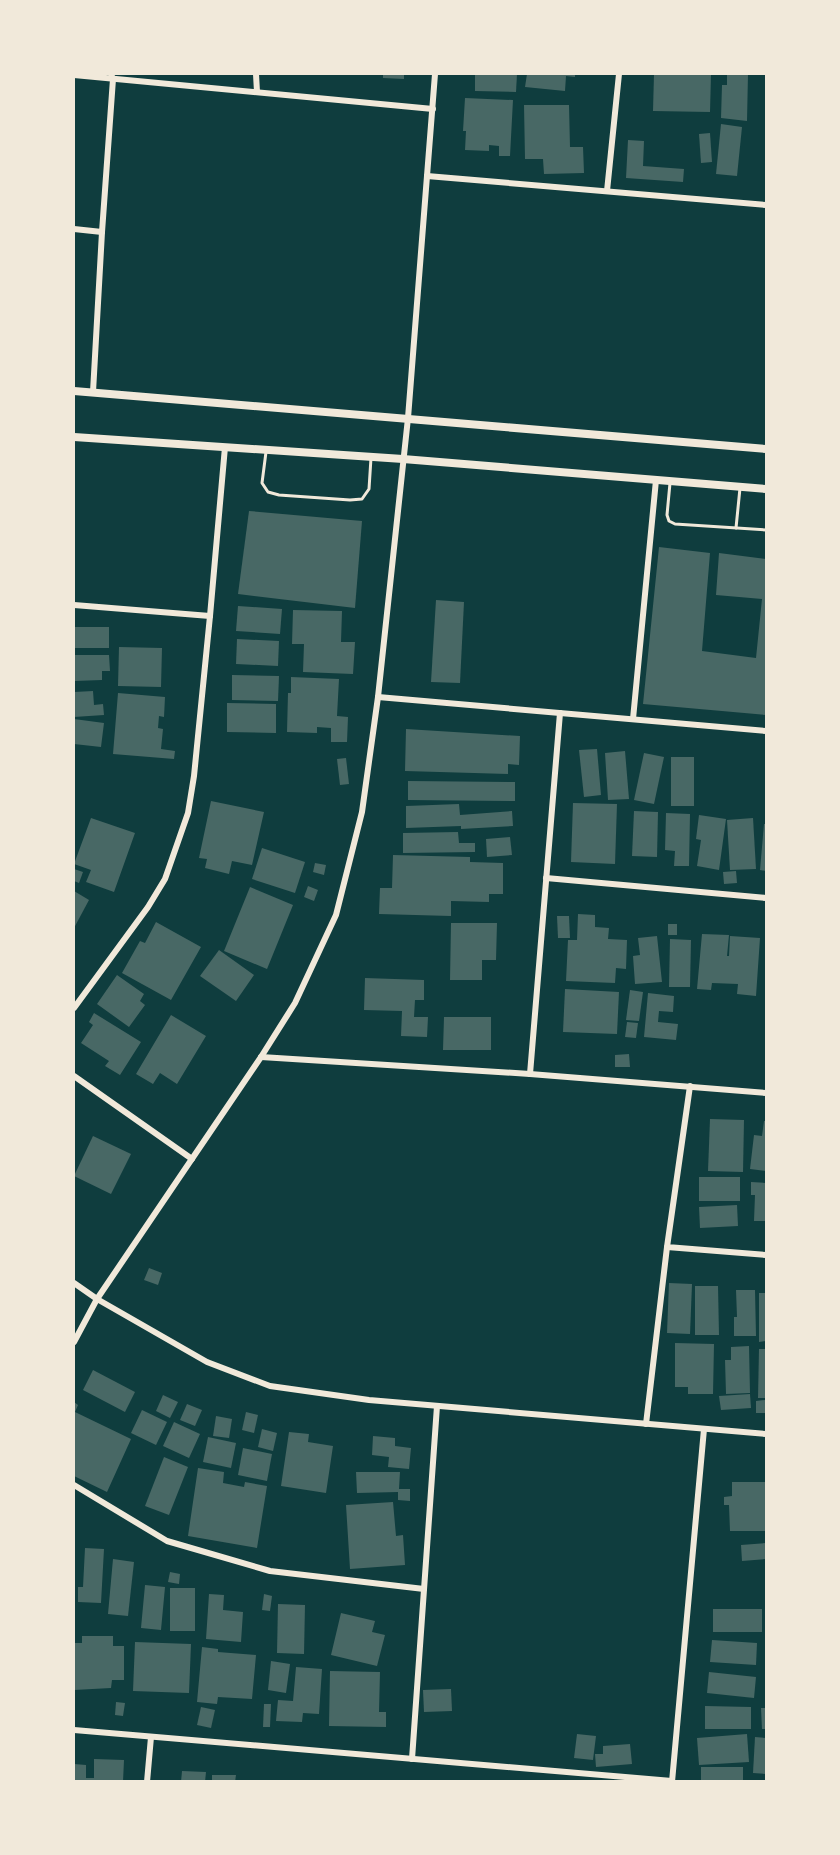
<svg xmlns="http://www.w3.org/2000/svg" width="840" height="1855" font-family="Cabin,sans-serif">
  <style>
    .building { fill: #486865 }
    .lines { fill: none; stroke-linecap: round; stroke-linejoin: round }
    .service { stroke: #f1e9da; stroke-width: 3 }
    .minor { stroke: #f1e9da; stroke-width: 6 }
    .tertiary { stroke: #f1e9da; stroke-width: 8 }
  </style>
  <rect width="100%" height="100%" fill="#0f3d3e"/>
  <g class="building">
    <path d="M383 74H404V79L383 78Z"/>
    <path d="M475 74H517L516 92 475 91Z"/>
    <path d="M527 74H575V77L566 76 565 91 525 87Z"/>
    <path d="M654 74H711L710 112 653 111Z"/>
    <path d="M727 74H748L747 121 721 118 722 85H727Z"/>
    <path d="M465 98 513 100 510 156H499V146L489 145V151L465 150 466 131H463Z"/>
    <path d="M524 105H569L570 147H583L584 173 544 174 543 159H525Z"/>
    <path d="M721 124 742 127 737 176 716 174Z"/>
    <path d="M710 133 712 162 701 163 699 134Z"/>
    <path d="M628 140 644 141 643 166 684 169 683 182 626 178Z"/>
    <path d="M249 511 362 521 355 608 238 594Z"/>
    <path d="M659 547 710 553 702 651 756 658 762 599 716 595 719 553 766 559V715L643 704Z"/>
    <path d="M436 600 464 602 460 683 431 682Z"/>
    <path d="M238 606 282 609 280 634 236 631Z"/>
    <path d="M293 610 342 611 341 642H355L353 674 303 672 304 644H292Z"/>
    <rect x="74" y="627" width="35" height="21"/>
    <path d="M237 639 279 641 278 666 236 664Z"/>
    <path d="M119 647 162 648 161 687 118 686Z"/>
    <path d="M74 655H109L110 671H102V680L74 681Z"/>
    <path d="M232 675 279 676 278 701 232 700Z"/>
    <path d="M291 677 339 679 337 716 348 717 347 742H331V728L317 727V733L287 732 288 693H291Z"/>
    <path d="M93 691 94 705 103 704 104 715 74 717V692Z"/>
    <path d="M118 693 165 697 164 717 159 716 158 728 163 729 161 749 175 751 174 759 113 754Z"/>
    <path d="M227 703 276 704V733L227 732Z"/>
    <path d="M74 719 104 723 101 747 74 744Z"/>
    <path d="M406 729 520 736 519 765 508 764V774L405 771Z"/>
    <path d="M597 749 601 795 584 797 579 750Z"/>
    <path d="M625 751 629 799 608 800 605 753Z"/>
    <path d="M644 753 664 757 654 804 634 800Z"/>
    <rect x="671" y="757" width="23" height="49"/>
    <path d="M346 758 349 784 340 785 337 759Z"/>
    <path d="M408 781 515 782V801L408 800Z"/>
    <path d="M211 801 264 812 252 865 232 861 229 874 205 868 207 859 199 858Z"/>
    <path d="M573 803 617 804 615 864 571 862Z"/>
    <path d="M459 804 460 815 512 811 513 826 461 829V826L406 828V806Z"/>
    <path d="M634 811 658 812 657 857 632 856Z"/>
    <path d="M666 813 690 814 689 866H674L675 851 665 850Z"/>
    <path d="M699 815 726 819 719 870 697 866 701 840 696 839Z"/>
    <path d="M91 818 135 833 114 892 86 882 91 870 74 864Z"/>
    <path d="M753 818 756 869 730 870 727 820Z"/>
    <path d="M764 824H766V871L760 870Z"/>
    <path d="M458 832 459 843H475V852L403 853V833Z"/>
    <path d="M510 837 512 855 487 857 486 839Z"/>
    <path d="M262 848 305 862 295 893 252 879Z"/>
    <path d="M393 855 470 857V862L503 863V894H489V902L451 901V916L379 914 380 888H392Z"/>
    <path d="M315 863 326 865 324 875 313 872Z"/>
    <path d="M74 869 83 872 79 883 74 881Z"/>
    <path d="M736 871 737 883 724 884 723 872Z"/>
    <path d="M308 886 318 890 314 901 304 897Z"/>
    <path d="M250 887 293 905 267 969 224 951Z"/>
    <path d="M74 891 89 900 74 928Z"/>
    <path d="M578 914 595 915V927L609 928 608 939 627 940 626 969 616 968 615 983 566 981 568 940H577Z"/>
    <path d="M557 916H569L570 938H558Z"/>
    <path d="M156 922 201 947 171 1000 122 973 140 941 145 943Z"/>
    <path d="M451 923H497L496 960H482V980H450Z"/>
    <rect x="668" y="924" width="9" height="11"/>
    <path d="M702 934 729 935 727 956H729L730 936 760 938 756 996 737 994 738 984 712 983 711 990 697 989Z"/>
    <path d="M657 936 662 982 635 984 633 956 640 955 638 938Z"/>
    <path d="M670 939 691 940 690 987H669Z"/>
    <path d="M219 950 254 975 236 1001 200 976Z"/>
    <path d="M117 975 144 994 140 1001 145 1005 129 1027 97 1004Z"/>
    <path d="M365 978 424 980V1000H415L414 1017H428L427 1037 401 1036 402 1011 364 1010Z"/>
    <path d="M565 989 619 992 617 1034 563 1032Z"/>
    <path d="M630 990 643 992 639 1021 626 1020Z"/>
    <path d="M648 993 674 996 673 1012 659 1011 658 1022 678 1024 676 1040 644 1037Z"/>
    <path d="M94 1013 141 1042 120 1075 105 1066 109 1061 81 1043 93 1025 89 1022Z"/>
    <path d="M171 1015 206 1036 177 1084 160 1073 153 1084 136 1074Z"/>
    <path d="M444 1017H491V1050H443Z"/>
    <path d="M627 1022 638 1023 636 1038 625 1037Z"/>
    <path d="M629 1054 630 1067H615V1055Z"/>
    <path d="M710 1119 744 1120 743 1172 708 1171Z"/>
    <path d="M764 1121H766V1171L750 1169 754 1135 762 1136Z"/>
    <path d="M93 1136 131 1154 111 1194 74 1176Z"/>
    <rect x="699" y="1177" width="41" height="24"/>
    <path d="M751 1182 766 1183V1221H754L755 1195H751Z"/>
    <path d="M737 1205 738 1226 700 1228 699 1207Z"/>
    <path d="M149 1268 162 1273 158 1285 144 1280Z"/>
    <path d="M669 1283 692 1284 690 1334 667 1333Z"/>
    <path d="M695 1286H718L719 1335H695Z"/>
    <path d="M736 1290H755L756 1336H734V1317H737Z"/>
    <path d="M759 1293H766V1341L759 1342Z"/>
    <path d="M675 1343 714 1344 713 1394H688V1387H675Z"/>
    <path d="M749 1346 750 1393 726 1394 725 1360H731V1347Z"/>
    <path d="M759 1349H766V1398H758Z"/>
    <path d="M93 1370 135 1392 125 1412 83 1390Z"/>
    <path d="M750 1394 751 1408 721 1410 719 1396Z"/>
    <path d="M163 1395 178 1402 170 1418 156 1411Z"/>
    <path d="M765 1400 766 1413H756V1401Z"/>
    <path d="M74 1402 78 1405 75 1412 131 1439 107 1492 74 1476Z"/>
    <path d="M187 1404 202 1410 195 1426 180 1420Z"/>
    <path d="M142 1410 167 1422 156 1445 131 1433Z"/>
    <path d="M246 1412 258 1415 254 1433 242 1430Z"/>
    <path d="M216 1416 232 1419 229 1438 213 1436Z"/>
    <path d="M174 1422 200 1434 189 1458 163 1446Z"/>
    <path d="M262 1429 277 1433 273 1451 258 1447Z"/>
    <path d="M289 1432 309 1434 308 1442 333 1446 326 1493 281 1486Z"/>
    <path d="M373 1436 395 1438V1446L411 1448 409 1469 388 1467 389 1457 372 1455Z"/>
    <path d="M208 1437 236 1443 231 1468 203 1462Z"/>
    <path d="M243 1448 272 1454 267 1481 238 1475Z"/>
    <path d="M164 1457 188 1467 169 1515 145 1506Z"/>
    <path d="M198 1468 224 1472 223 1483 244 1487 245 1482 267 1486 257 1548 188 1536Z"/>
    <path d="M356 1472H400L399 1489H410V1501L398 1500V1492L357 1493Z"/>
    <path d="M732 1482H766V1531H730L729 1505H724V1497L732 1496Z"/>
    <path d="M393 1502 396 1536 403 1535 405 1565 350 1569 346 1505Z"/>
    <path d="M766 1543V1559L742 1561 741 1545Z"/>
    <path d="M85 1548 104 1549 101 1603 78 1602V1587H83Z"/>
    <path d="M113 1559 134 1562 128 1616 108 1614Z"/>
    <path d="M170 1572 180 1574 179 1584 168 1582Z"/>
    <path d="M145 1585 165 1587 161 1630 141 1628Z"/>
    <rect x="170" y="1588" width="25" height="43"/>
    <path d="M209 1594 224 1595 223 1610 243 1612 241 1642 206 1639Z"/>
    <path d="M264 1594 272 1596 270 1611 262 1610Z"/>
    <path d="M278 1604 305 1605 304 1654 277 1653Z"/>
    <rect x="713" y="1609" width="49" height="23"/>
    <path d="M341 1613 375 1621 372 1632 385 1635 377 1666 331 1655Z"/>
    <path d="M82 1636H113V1646H124V1680H112L111 1688 74 1690V1643H82Z"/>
    <path d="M712 1640 757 1643 756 1665 710 1662Z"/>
    <path d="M135 1642 191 1644 189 1693 133 1691Z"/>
    <path d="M202 1647 218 1649V1652L256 1655 252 1699 218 1697 217 1704 197 1702Z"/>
    <path d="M271 1661 290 1664 286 1693 268 1690Z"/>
    <path d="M296 1667 322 1669 319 1714 303 1713 302 1722 276 1721 278 1700 293 1701Z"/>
    <path d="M330 1671 380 1672 379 1712H386V1727L329 1726Z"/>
    <path d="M709 1672 756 1677 754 1698 707 1693Z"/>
    <path d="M451 1689 452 1711 424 1712 423 1690Z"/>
    <path d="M116 1702 125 1703 123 1716 115 1715Z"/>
    <path d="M264 1704H271L270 1727H263Z"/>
    <path d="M705 1706 751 1707V1729H705Z"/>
    <path d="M201 1707 215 1710 211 1728 197 1725Z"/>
    <path d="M761 1708H766V1729H762Z"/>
    <path d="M577 1734 596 1736 593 1760 574 1758Z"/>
    <path d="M747 1734 749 1762 699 1765 697 1738Z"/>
    <path d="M755 1737 766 1738V1774L753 1773Z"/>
    <path d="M630 1744 632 1764 596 1767 595 1754H603V1746Z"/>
    <path d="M94 1759 124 1760 123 1782 74 1781V1764L86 1765V1778H94Z"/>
    <rect x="701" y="1767" width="42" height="15"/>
    <path d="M182 1771 206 1772 205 1782H181Z"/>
    <path d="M212 1775H236L235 1782H212Z"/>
  </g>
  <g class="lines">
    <g class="service">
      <path d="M266 452 262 483 268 492 279 495 350 500 362 499 369 489 371 458"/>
      <path d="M670 483 667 515 669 521 675 524 766 530"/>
      <path d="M736 528 740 488"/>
    </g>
    <g class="minor">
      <path d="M256 74 257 92"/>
      <path d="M74 75 433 109"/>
      <path d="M427 176 766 205"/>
      <path d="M607 191 619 74"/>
      <path d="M74 229 102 232 113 79 111 74"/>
      <path d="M93 392 102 232"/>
      <path d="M74 605 210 616"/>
      <path d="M378 697 766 731"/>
      <path d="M633 719 656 480"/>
      <path d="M546 878 766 898"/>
      <path d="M74 1008 148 907 165 879 188 813 194 776 210 616 225 447"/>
      <path d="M261 1057 530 1074 766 1093"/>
      <path d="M530 1074 560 713"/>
      <path d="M74 1076 192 1159"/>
      <path d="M690 1086 667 1247 766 1255"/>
      <path d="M74 1283 97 1299 207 1362 270 1386 369 1400 766 1434"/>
      <path d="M74 1342 97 1299 261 1057 295 1003 336 915 362 812 378 697 408 418 435 74"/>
      <path d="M646 1424 667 1247"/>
      <path d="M74 1485 167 1541 270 1571 424 1589"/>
      <path d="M74 1730 672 1781"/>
      <path d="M412 1759 437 1406"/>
      <path d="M147 1782 151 1737"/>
      <path d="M672 1782 704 1429"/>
    </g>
    <g class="tertiary">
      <path d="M74 391 766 449"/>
      <path d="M74 437 403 459 766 489"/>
    </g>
  </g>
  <rect width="840" height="1855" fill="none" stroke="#f1e9da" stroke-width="150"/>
</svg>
